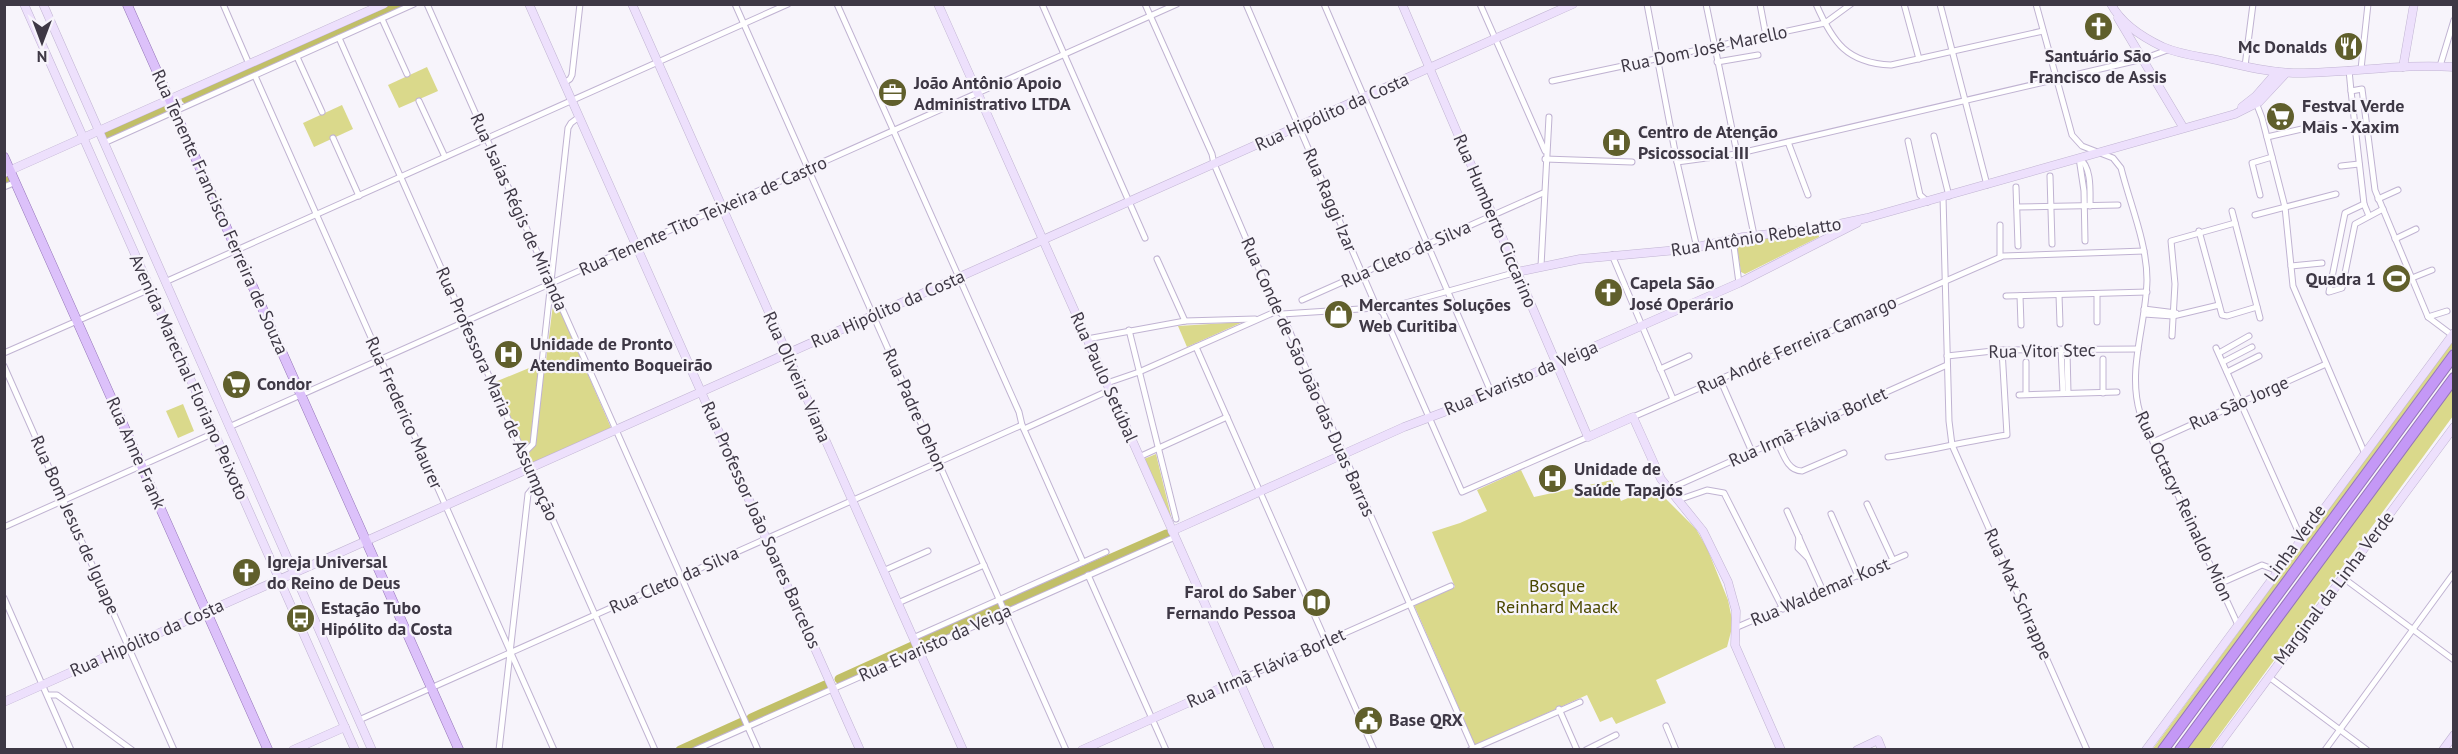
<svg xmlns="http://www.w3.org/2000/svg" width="2458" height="754" font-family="'PT Sans',sans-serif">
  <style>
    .green { fill: #dad98b }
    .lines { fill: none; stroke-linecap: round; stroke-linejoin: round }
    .river { stroke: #c1bf67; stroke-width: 9 }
    .street-casing { stroke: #c0b3d2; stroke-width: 7 }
    .secondary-casing { stroke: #c0b3d2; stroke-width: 9 }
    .primary-casing { stroke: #9576b8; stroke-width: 10 }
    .highway-casing { stroke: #9576b8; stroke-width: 12 }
    .street { stroke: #fff; stroke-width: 5 }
    .secondary { stroke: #ede0fc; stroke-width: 8 }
    .primary { stroke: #dcc1fa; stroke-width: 9 }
    .highway { stroke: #c498f6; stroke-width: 10 }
    .labels { text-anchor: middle; stroke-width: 4.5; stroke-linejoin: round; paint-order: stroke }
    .poi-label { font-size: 18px; font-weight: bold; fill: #3e3845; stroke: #f7f4fb; text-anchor: start }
    .street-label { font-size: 18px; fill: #3e3845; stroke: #f7f4fb }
    .park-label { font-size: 18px; fill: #4b4800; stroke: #f7f4fb }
  </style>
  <rect width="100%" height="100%" fill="#f7f4fb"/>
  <g class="green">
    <path d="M427 67 438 91 399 108 388 85Z"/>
    <path d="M342 105 353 129 314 147 303 123Z"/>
    <path d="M1817 231 1819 232V237L1745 274 1741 272 1737 248 1740 243 1755 239Z"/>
    <path d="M554 296 612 430 532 466 495 382 546 361Z"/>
    <path d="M1243 322 1187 347 1178 326Z"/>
    <path d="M2453 339V347L2158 749 2152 750Z"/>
    <path d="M2453 387V416L2209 749 2187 750Z"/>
    <path d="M183 404 194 431 178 438 166 411Z"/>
    <path d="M1156 454 1172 520 1144 459Z"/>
    <path d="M1521 470 1534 497 1612 480 1621 501 1654 487 1696 529 1707 548 1728 600 1733 624 1727 647 1656 680 1666 703 1616 724 1612 717 1600 722 1587 695 1475 745 1414 605 1455 587 1432 532 1460 523 1487 511 1477 490Z"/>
  </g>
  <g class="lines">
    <g class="river">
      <path d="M186 99 400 4"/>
      <path d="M108 134 163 109"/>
      <path d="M4 180 6 179"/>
      <path d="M920 642 1166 534"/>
      <path d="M839 679 912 646"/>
      <path d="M751 718 825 685"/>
      <path d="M680 750 742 722"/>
    </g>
    <defs>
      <g id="street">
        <path d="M223 4 249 64"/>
        <path d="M427 4 758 750"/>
        <path d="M735 4 1066 750"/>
        <path d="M837 4 1019 412 1022 425 1083 562"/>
        <path d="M1042 4 1145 238"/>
        <path d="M1145 4 1212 154 1214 164 1277 311 1282 314 1474 750"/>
        <path d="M1246 4 1377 308 1383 313 1462 492 1588 437"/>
        <path d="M1324 4 1491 392"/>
        <path d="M1480 4 1545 151"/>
        <path d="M1647 4 1677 162 1697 248"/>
        <path d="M1706 4 1754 235"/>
        <path d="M1760 4 1766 36"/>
        <path d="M1816 4C1833 43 1847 63 1891 65L2043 31"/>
        <path d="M1904 4 1919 59"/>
        <path d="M1940 4 1987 185"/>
        <path d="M2036 4 2072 135 2082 146 2113 158 2121 168C2130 204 2147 243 2147 280 2146 326 2127 369 2140 413L2238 625"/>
        <path d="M382 19 407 74"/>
        <path d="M339 38 655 750"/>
        <path d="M297 57 322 112"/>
        <path d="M1717 62 1758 55"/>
        <path d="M2245 66 2253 4"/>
        <path d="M2440 66 2454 20"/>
        <path d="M2361 69 2368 4"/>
        <path d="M2349 70 2351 91 2362 89 2375 190 2428 317 2452 335"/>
        <path d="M255 76 554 750"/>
        <path d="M1552 81 1825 23 1851 4"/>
        <path d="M564 83 570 79 572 75 580 4"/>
        <path d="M2351 91 2364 204 2369 216"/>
        <path d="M2255 100 2262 118 2285 207 2293 286 2365 454"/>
        <path d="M419 101 445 157"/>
        <path d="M1934 136 1949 196"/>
        <path d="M2267 137 2328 123"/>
        <path d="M333 138 359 196"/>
        <path d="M1908 141 1920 195 1928 202"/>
        <path d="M1788 142 1808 195"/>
        <path d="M104 143 414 4"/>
        <path d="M2079 158 2084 191 2085 241"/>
        <path d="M2079 158C2092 167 2090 191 2090 206"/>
        <path d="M1545 159 1632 162"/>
        <path d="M1677 162 1736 154 2143 59 2170 49"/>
        <path d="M2341 166 2359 164"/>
        <path d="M2050 176 2052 244"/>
        <path d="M4 187 16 182"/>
        <path d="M2016 187 2018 246"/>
        <path d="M2260 195 2252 163 2272 157"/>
        <path d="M1943 197 1949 421 1952 445 2087 750"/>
        <path d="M2378 199 2398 190"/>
        <path d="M2364 204 2345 213 2329 292 2342 288 2355 224 2383 209"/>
        <path d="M2017 207 2118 205"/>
        <path d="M2232 211 2260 318"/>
        <path d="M2255 215 2336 194"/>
        <path d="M2199 231 2222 315 2227 316 2257 307"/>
        <path d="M1733 239 1739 283"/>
        <path d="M2395 239 2416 229"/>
        <path d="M1612 255 1673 399"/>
        <path d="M2000 257V225"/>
        <path d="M1157 259 1185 321"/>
        <path d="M1541 266 1549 117"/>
        <path d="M2291 266 2322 263"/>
        <path d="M2412 278 2432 270"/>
        <path d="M165 282 788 4"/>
        <path d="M2097 294V322"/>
        <path d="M2059 295 2060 324"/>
        <path d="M2006 296 2147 292"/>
        <path d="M2020 296 2021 325"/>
        <path d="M1302 300 1543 193"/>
        <path d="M2144 309 2176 313"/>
        <path d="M1282 314 1391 307 1517 272"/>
        <path d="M2144 314 2173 316 2219 305"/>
        <path d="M2428 317 2447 311"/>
        <path d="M1129 330 1176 519"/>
        <path d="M2172 336 2175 284 2171 241 2235 223"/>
        <path d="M1087 339 1185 321 1255 319"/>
        <path d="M1196 347 1374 750"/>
        <path d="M2216 348 2302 540"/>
        <path d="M2061 349 2063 393"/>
        <path d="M2067 350 2068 393"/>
        <path d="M4 353 150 289"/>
        <path d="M2219 353 2249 336"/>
        <path d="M1947 356 2002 350 2138 349"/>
        <path d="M2103 359V393"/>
        <path d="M2026 362V394"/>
        <path d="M2223 362 2252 347"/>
        <path d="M4 366 174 750"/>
        <path d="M1660 369 1689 356"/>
        <path d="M2227 372 2259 356"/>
        <path d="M1720 379 1752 452"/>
        <path d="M1107 383 1139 372 1277 311"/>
        <path d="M2019 395 2117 392"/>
        <path d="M1633 417 2003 256 2144 251"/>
        <path d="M229 427 1177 4"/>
        <path d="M1024 429 1110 390"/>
        <path d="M1777 441C1783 453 1787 471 1802 471L1844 453"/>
        <path d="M2153 442 2326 364"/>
        <path d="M524 453 533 444 568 128 571 123 579 117"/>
        <path d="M1139 457 1227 417"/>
        <path d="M1888 457C1928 451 1967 441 2007 435L2002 350"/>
        <path d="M1669 489 1947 365"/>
        <path d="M1678 500 1707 490 1724 493 1783 609"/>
        <path d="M1867 504 1893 560"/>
        <path d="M1787 511 1823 591"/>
        <path d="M1831 514 1858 576"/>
        <path d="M4 527 214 433"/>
        <path d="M1799 537 1798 548 1807 557"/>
        <path d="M883 571 928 551"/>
        <path d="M1088 575 1166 750"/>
        <path d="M2342 577 2454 660"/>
        <path d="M2219 584 2262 565 2278 571"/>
        <path d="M4 598 71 750"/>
        <path d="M898 603 984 565"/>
        <path d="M1735 628 1905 555"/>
        <path d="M913 638 1106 552"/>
        <path d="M2269 677 2367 750"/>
        <path d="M1239 680 1451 586"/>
        <path d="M48 695H57L132 750"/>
        <path d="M1559 709 1577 750"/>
        <path d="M359 720 1022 425"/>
        <path d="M1666 726 1676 750"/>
        <path d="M499 750 528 494 537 483"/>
        <path d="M695 750 1175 537"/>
        <path d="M1470 750 1580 702"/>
        <path d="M1586 750 1616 735"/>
        <path d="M2325 750 2454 573"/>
      </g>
      <g id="secondary">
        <path d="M24 4 355 750"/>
        <path d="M43 4 372 750"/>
        <path d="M529 4 860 750"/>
        <path d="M632 4 963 750"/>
        <path d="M938 4 1270 750"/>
        <path d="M1402 4 1588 437 1633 417 1661 479 1703 531 1728 582 1736 611 1735 645 1781 750"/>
        <path d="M2111 4C2121 23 2144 38 2163 47 2179 54 2196 56 2212 59 2239 65 2266 72 2293 73 2347 74 2400 63 2454 67"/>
        <path d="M2118 18 2183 127"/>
        <path d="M2403 67 2414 4"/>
        <path d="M2242 107 2256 96 2277 72"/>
        <path d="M4 173 384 4"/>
        <path d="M1517 272 1580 259 1688 249 1743 237 1820 228 1867 218 2235 114 2259 102 2286 73"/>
        <path d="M1172 531 1404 427 1452 409 1739 283 1857 223"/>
        <path d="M4 702 1573 4"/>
        <path d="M293 750 345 727"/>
        <path d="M1082 750 1239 680"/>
        <path d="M1857 750 1878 740 1882 750"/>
        <path d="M2146 750 2454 333"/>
        <path d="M2215 750 2454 427"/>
        <path d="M2443 750 2454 735"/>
      </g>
      <g id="primary">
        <path d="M127 4 459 750"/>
        <path d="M4 157 268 750"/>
      </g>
      <g id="highway">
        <path d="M2163 750 2454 355"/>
        <path d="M2180 750 2454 378"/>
      </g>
    </defs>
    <use href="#street" class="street-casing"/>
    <use href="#secondary" class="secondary-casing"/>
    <use href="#primary" class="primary-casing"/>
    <use href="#highway" class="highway-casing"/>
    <use href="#street" class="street"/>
    <use href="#secondary" class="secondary"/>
    <use href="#primary" class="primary"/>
    <use href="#highway" class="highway"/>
  </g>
  <defs>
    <symbol id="church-disc" viewBox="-11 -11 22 22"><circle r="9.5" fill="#605f2c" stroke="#f7f4fb"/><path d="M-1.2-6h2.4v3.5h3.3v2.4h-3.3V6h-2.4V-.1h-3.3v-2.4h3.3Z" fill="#fff"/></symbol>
    <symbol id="restaurant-disc" viewBox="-11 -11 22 22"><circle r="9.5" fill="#605f2c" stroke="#f7f4fb"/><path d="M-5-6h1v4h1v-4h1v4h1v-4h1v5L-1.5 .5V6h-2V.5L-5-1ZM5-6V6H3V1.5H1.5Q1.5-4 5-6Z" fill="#fff"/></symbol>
    <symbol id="office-disc" viewBox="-11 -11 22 22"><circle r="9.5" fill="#605f2c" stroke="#f7f4fb"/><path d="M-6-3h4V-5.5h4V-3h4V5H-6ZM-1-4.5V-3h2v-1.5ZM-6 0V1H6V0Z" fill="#fff"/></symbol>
    <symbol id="supermarket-disc" viewBox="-11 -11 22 22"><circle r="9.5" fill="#605f2c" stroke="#f7f4fb"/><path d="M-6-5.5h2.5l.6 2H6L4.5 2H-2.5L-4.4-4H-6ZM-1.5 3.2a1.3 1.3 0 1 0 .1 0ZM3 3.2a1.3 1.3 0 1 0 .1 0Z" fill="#fff"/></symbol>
    <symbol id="hospital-disc" viewBox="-11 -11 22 22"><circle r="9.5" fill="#605f2c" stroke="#f7f4fb"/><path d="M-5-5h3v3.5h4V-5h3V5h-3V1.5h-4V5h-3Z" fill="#fff"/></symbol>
    <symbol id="stadium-disc" viewBox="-11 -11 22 22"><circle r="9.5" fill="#605f2c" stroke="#f7f4fb"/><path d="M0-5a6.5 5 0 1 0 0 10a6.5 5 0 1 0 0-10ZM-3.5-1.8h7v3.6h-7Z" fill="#fff"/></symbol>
    <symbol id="shop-disc" viewBox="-11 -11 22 22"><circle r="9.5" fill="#605f2c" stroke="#f7f4fb"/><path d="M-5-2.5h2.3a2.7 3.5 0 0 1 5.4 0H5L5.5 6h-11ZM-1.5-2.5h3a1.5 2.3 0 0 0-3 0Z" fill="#fff"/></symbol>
    <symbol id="library-disc" viewBox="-11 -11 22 22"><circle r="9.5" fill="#605f2c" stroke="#f7f4fb"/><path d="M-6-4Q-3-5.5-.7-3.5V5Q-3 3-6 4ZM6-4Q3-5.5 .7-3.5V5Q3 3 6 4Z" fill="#fff"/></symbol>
    <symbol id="bus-disc" viewBox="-11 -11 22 22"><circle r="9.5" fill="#605f2c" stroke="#f7f4fb"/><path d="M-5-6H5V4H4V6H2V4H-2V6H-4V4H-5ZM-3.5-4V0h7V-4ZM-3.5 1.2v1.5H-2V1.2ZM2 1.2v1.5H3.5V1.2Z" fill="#fff"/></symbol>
    <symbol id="civic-disc" viewBox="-11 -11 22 22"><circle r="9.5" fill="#605f2c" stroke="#f7f4fb"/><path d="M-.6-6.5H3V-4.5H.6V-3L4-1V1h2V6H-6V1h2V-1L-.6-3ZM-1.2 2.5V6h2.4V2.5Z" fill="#fff"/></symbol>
  </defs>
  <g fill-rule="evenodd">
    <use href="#church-disc" x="2082" y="10" width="33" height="33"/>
    <use href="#restaurant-disc" x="2332" y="30" width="33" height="33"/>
    <use href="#office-disc" x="876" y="76" width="33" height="33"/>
    <use href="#supermarket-disc" x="2264" y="100" width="33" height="33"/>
    <use href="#hospital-disc" x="1600" y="126" width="33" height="33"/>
    <use href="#stadium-disc" x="2380" y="262" width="33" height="33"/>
    <use href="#church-disc" x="1592" y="276" width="33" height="33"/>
    <use href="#shop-disc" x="1322" y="298" width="33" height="33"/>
    <use href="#hospital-disc" x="492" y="338" width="33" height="33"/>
    <use href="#supermarket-disc" x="220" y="368" width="33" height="33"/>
    <use href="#hospital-disc" x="1536" y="462" width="33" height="33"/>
    <use href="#church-disc" x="230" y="556" width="33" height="33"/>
    <use href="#library-disc" x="1300" y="586" width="33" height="33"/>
    <use href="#bus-disc" x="284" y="602" width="33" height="33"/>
    <use href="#civic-disc" x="1352" y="704" width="33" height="33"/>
  </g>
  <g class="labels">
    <g class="poi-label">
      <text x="2327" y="53" text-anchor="end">Mc Donalds</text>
      <text x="2098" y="62" text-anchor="middle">Santuário São<tspan x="2098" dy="21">Francisco de Assis</tspan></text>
      <text x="914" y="89">João Antônio Apoio<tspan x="914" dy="21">Administrativo LTDA</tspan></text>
      <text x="2302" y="112">Festval Verde<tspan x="2302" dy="21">Mais - Xaxim</tspan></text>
      <text x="1638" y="138">Centro de Atenção<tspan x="1638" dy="21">Psicossocial III</tspan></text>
      <text x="2376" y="285" text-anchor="end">Quadra 1</text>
      <text x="1630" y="289">Capela São<tspan x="1630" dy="21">José Operário</tspan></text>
      <text x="1359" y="311">Mercantes Soluções<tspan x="1359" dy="21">Web Curitiba</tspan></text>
      <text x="530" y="350">Unidade de Pronto<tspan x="530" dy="21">Atendimento Boqueirão</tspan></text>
      <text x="257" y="390">Condor</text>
      <text x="1574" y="475">Unidade de<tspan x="1574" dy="21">Saúde Tapajós</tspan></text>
      <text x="267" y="568">Igreja Universal<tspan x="267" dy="21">do Reino de Deus</tspan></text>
      <text x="1296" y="598" text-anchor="end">Farol do Saber<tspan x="1296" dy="21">Fernando Pessoa</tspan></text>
      <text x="321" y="614">Estação Tubo<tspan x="321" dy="21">Hipólito da Costa</tspan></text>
      <text x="1389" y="726">Base QRX</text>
    </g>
    <g class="street-label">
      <text transform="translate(1704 49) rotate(-12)" y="6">Rua Dom José Marello</text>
      <text transform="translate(1332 112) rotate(-24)" y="6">Rua Hipólito da Costa</text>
      <text transform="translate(1330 200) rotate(67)" y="6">Rua Raggi Izar</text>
      <text transform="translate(220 212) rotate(66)" y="6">Rua Tenente Francisco Ferreira de Souza</text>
      <text transform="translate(519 212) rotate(66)" y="6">Rua Isaías Régis de Miranda</text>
      <text transform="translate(703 216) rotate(-24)" y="6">Rua Tenente Tito Teixeira de Castro</text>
      <text transform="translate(1495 221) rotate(67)" y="6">Rua Humberto Ciccarino</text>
      <text transform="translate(1756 237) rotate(-9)" y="6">Rua Antônio Rebelatto</text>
      <text transform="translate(1406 254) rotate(-24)" y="6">Rua Cleto da Silva</text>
      <text transform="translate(888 309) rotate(-24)" y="6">Rua Hipólito da Costa</text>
      <text transform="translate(1797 345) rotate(-24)" y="6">Rua André Ferreira Camargo</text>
      <text transform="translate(2042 351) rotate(-1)" y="6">Rua Vitor Stec</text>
      <text transform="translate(189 377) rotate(66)" y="6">Avenida Marechal Floriano Peixoto</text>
      <text transform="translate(797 377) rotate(66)" y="6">Rua Oliveira Viana</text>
      <text transform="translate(1104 377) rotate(66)" y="6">Rua Paulo Setúbal</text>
      <text transform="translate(1308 377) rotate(66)" y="6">Rua Conde de São João das Duas Barras</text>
      <text transform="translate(1521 378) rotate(-23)" y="6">Rua Evaristo da Veiga</text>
      <text transform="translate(497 394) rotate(66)" y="6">Rua Professora Maria de Assumpção</text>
      <text transform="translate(2239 403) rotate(-24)" y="6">Rua São Jorge</text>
      <text transform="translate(915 410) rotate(66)" y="6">Rua Padre Dehon</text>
      <text transform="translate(404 413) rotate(66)" y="6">Rua Frederico Maurer</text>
      <text transform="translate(1808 427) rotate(-24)" y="6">Rua Irmã Flávia Borlet</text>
      <text transform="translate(136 453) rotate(66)" y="6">Rua Anne Frank</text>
      <text transform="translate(2184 506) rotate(65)" y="6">Rua Octacyr Reinaldo Mion</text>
      <text transform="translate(75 525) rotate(66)" y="6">Rua Bom Jesus de Iguape</text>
      <text transform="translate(761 525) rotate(66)" y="6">Rua Professor João Soares Barcelos</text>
      <text transform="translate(2295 543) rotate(-54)" y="6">Linha Verde</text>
      <text transform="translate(674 580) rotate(-24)" y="6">Rua Cleto da Silva</text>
      <text transform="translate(2334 588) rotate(-53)" y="6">Marginal da Linha Verde</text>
      <text transform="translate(1820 592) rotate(-23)" y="6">Rua Waldemar Kost</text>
      <text transform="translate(2018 594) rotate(66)" y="6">Rua Max Schrappe</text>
      <text transform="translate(147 638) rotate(-24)" y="6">Rua Hipólito da Costa</text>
      <text transform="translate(935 643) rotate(-24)" y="6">Rua Evaristo da Veiga</text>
      <text transform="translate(1266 668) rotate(-24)" y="6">Rua Irmã Flávia Borlet</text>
    </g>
    <g class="park-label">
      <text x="1557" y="592">Bosque<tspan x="1557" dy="21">Reinhard Maack</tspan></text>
    </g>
  </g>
  <rect width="2458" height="754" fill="none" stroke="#3e3845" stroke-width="12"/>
  <g transform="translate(42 42) rotate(180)" stroke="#f7f4fb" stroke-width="4.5" paint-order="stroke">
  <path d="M0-4.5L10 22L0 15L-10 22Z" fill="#3e3845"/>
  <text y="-9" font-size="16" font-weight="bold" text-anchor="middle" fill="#3e3845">N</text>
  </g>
</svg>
